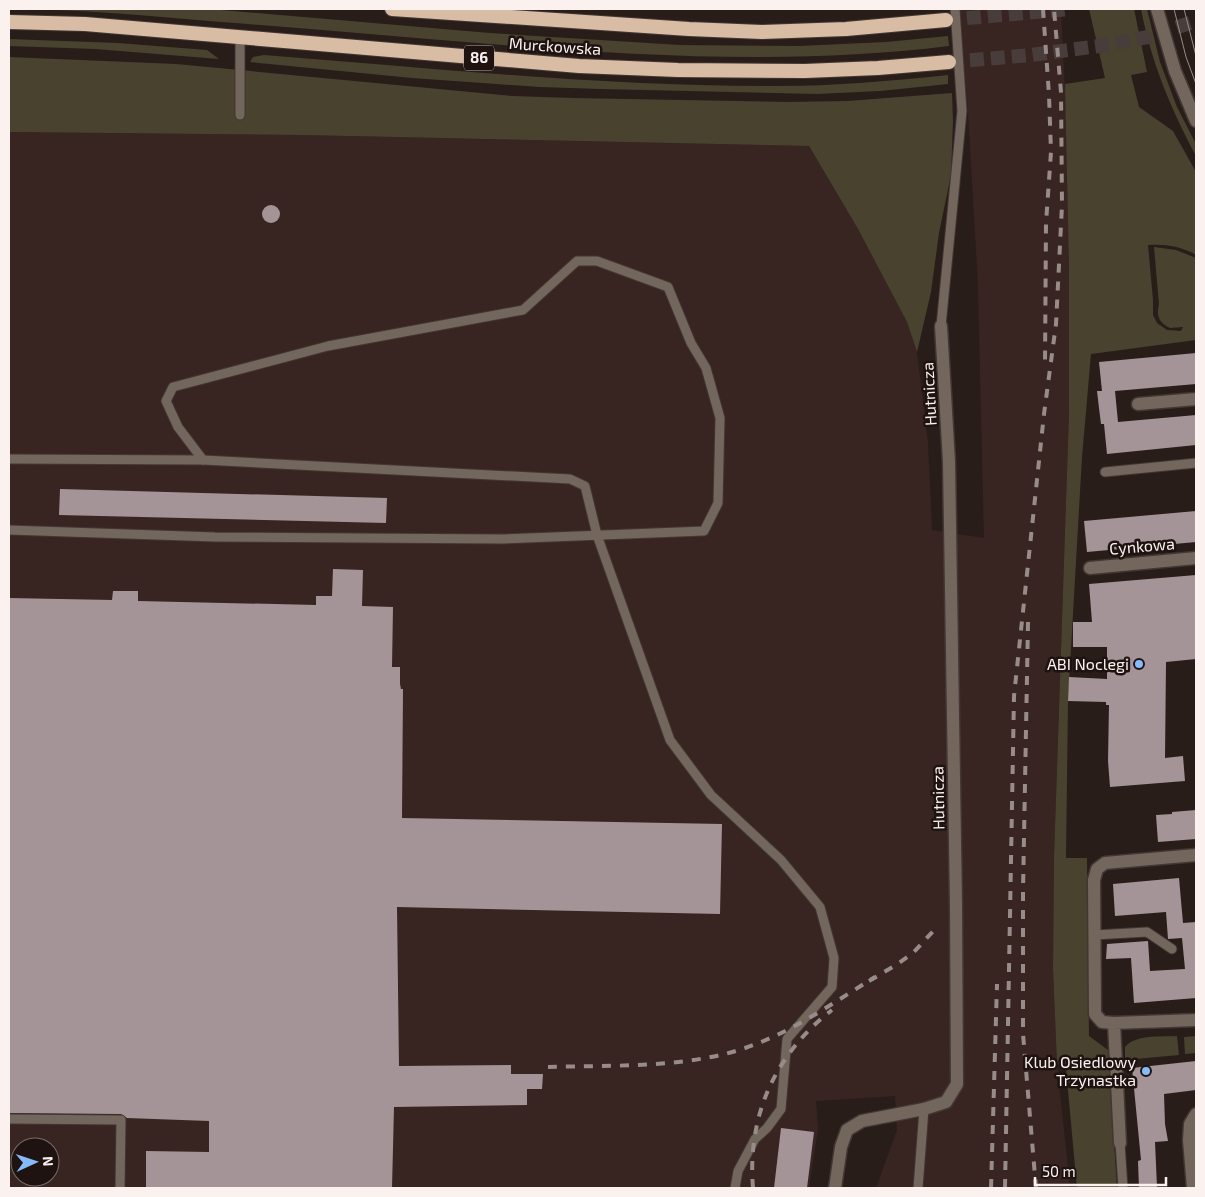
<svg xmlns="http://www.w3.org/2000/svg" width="1205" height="1197" font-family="'Exo 2',sans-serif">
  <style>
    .built { fill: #382521; fill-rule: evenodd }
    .green { fill: #49422f }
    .building { fill: #a59497 }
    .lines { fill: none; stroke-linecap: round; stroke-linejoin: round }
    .trunk-tunnel { stroke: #483d3a; stroke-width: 14; stroke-dasharray: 14 7; stroke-linecap: butt }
    .service-casing { stroke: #423734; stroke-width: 11 }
    .minor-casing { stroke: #423734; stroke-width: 15 }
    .tertiary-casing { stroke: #423734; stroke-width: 15 }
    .trunk-casing { stroke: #423734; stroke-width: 16 }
    .service { stroke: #73665c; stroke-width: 9 }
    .minor { stroke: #73665c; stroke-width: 12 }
    .tertiary { stroke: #73665c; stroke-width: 12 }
    .trunk { stroke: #d9bca4; stroke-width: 14 }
    .tram { stroke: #978c89; stroke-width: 1 }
    .rail { stroke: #978c89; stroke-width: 4; stroke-dasharray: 9 9; stroke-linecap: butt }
    .poi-dot { fill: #85bbfb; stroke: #1f1311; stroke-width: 2 }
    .labels { text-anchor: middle; stroke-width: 5; stroke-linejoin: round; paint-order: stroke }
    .shield { fill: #1f1311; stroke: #b9afac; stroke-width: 1 }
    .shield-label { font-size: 15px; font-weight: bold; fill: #fbf2ef }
    .street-label { font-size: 16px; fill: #fbf2ef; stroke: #1f1311 }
    .poi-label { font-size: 16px; fill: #fbf2ef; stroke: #1f1311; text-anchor: end }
  </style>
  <rect width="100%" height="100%" fill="#291d1a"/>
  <path class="built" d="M959 9H1061L1066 111 1069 268V413L1054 857 1053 969 1057 1064 1070 1188H876L897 1130 895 1096 816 1101 818 1129 809 1188H9V132L302 135 809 146 858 229 907 322 917 352 928 443 932 530 984 538 978 285 968 111ZM20 1147H50V1177H20Z"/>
  <g class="green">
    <path d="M9 9H209L490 33 680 45 798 46 886 42 948 36 949 46C796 65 643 56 490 44 401 37 311 29 221 22 150 16 80 9 9 9Z"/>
    <path d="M1089 9H1134L1147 72 1131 75 1139 107 1173 131 1196 172V255C1181 246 1165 244 1148 245L1153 300V315L1157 323 1167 330 1181 331 1183 327 1170 328C1159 323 1156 316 1159 304L1154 247 1176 250 1196 258V340L1091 354 1082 457 1068 701 1066 858H1087L1089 1036 1108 1050 1117 1188H1077L1066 1069 1057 1064 1053 969 1054 857 1069 413V268L1065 84 1105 78Z"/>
    <path d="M1141 9H1147L1160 62 1177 107 1196 144V156C1171 109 1151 62 1141 9Z"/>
    <path d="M9 39 118 43 207 50 219 59 95 49 9 46Z"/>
    <path d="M264 55C435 68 606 87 778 86 835 86 891 81 948 75V84L880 91 817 94 601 89 540 87 412 78 250 62 253 57Z"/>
    <path d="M9 57 176 64 512 96 573 98 787 102 848 101 952 93 953 121 951 175 939 233 931 292 917 352 907 322 858 229 809 146 302 135 9 132Z"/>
    <path d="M1177 1036 1179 1055 1125 1060V1047C1136 1034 1160 1037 1177 1036Z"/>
    <path d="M1196 1036V1053L1185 1054 1184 1037Z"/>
  </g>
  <g class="building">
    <circle cx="271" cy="214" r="9"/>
    <path d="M1196 353V384L1115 391 1118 422 1196 415V445L1107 454 1104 424H1101L1099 408 1097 391H1102L1099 362Z"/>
    <path d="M60 489 387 498 386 523 59 515Z"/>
    <path d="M1196 511V542L1087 552 1084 521Z"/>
    <path d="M333 569 363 570 362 606 393 607 392 667H400V684L401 689H403L402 818 722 824 720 914 397 907 399 1066 511 1065V1074H543L542 1089H527V1105L394 1107 392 1188H146V1151L209 1152V1121L127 1118 121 1114 9 1113V598L112 600 113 591H138V601L316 605V596H332Z"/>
    <path d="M1196 575V659L1166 662 1165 758 1183 756 1185 781 1110 787 1108 761 1109 705H1106V702L1068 701 1069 677 1107 679V647H1073V622H1092L1089 584Z"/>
    <path d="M1196 810V839L1158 842 1156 815 1172 814V812Z"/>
    <path d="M1179 878 1183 923 1196 922V998L1134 1003 1131 958 1106 959 1107 944 1148 941 1150 971 1185 969 1182 938 1168 939 1166 912 1115 916 1113 884Z"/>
    <path d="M1196 1061V1090L1164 1094 1165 1124 1168 1141 1155 1142 1157 1187 1139 1188 1138 1161 1141 1160 1132 1068Z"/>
    <path d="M781 1128 814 1132 807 1188H774Z"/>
  </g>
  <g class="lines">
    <g class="trunk-tunnel">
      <path d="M946 20 1070 9"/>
      <path d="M949 62 1031 55 1099 46 1148 37 1196 21"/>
    </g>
    <defs>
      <g id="service">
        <path d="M240 115V37"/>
        <path d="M941 326 962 111 955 9"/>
        <path d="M9 459 203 460 570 479 585 486 597 535 670 740 711 795 781 860 820 907 834 958 832 987 787 1039 781 1109 767 1128 755 1139 738 1171 735 1188"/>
        <path d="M1105 472 1196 463"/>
        <path d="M9 530 215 537 502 539 704 531 718 503 720 418 706 368 691 343 668 287 597 261H577L523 310 328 346 173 387 166 401 178 427 203 460"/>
        <path d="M1094 935 1147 932 1172 949"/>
        <path d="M9 1119 121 1120 120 1188"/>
        <path d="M1120 1143 1123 1188"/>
        <path d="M918 1188 924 1109"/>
      </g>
      <g id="minor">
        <path d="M1138 404 1196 399"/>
        <path d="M1090 568 1196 558"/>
        <path d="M1114 1023 1102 1022 1095 1014 1094 880 1097 869 1105 863 1196 855"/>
        <path d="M1120 1143 1114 1023 1196 1020"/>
        <path d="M835 1188 841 1147 847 1130 862 1121 924 1109 946 1102 957 1084 956 905 949 462 941 326"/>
        <path d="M1193 1188 1189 1140 1190 1124 1196 1114"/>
      </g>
      <path id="tertiary" d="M1157 9 1175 71 1196 121"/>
      <g id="trunk">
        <path d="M392 9 689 29 762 32 846 29 946 20"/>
        <path d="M9 22 85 24 579 66 678 70 805 71 878 68 949 62"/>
      </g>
    </defs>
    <use href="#service" class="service-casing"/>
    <use href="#minor" class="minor-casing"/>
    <use href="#tertiary" class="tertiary-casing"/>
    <use href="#trunk" class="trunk-casing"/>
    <use href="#service" class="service"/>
    <use href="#minor" class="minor"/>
    <use href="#tertiary" class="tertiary"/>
    <use href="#trunk" class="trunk"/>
    <g class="tram">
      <path d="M1174 9 1186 57 1196 84"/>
      <path d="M1184 9 1196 56"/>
    </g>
    <g class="rail">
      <path d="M1043 9 1049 95 1051 152 1046 223 1045 364"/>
      <path d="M1028 622 1023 891V1034L1036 1188"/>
      <path d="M869 981 896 965 913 953 937 927"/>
      <path d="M548 1067C613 1065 694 1069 756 1044 798 1028 836 1001 875 977"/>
      <path d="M753 1188C747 1116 775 1054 832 1010"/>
      <path d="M991 1188 997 984"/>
      <path d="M1005 1188 1014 696 1044 414 1056 324 1062 205 1061 92 1054 9"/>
    </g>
  </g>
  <g class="poi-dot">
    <circle cx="1139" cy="664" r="5"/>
    <circle cx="1146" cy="1071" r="5"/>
  </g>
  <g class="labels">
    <rect class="shield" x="464" y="45.5" width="30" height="25" rx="4"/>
    <g class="shield-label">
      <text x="479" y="63">86</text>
    </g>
    <g class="street-label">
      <text transform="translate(555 46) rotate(4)" y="6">Murckowska</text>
      <text transform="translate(929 394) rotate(-93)" y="6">Hutnicza</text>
      <text transform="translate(1142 546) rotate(-5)" y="6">Cynkowa</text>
      <text transform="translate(938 798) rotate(-91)" y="6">Hutnicza</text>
    </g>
    <g class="poi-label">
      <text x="1129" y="670">ABI Noclegi</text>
      <text x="1136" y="1068">Klub Osiedlowy<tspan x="1136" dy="18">Trzynastka</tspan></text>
    </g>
  </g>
  <rect width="1205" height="1197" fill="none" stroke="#fbf2ef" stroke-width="20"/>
  <g transform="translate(35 1162) rotate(87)"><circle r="24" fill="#1f1311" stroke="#776c6a"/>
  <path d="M0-4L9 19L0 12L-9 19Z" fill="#85bbfb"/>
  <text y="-8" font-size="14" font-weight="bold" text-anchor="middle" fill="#fbf2ef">N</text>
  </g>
  <path d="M1035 1177v8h131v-8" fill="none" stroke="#fbf2ef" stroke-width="2.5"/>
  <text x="1042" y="1177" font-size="15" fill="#fbf2ef" stroke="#1f1311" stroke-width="4" paint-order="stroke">50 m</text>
</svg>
